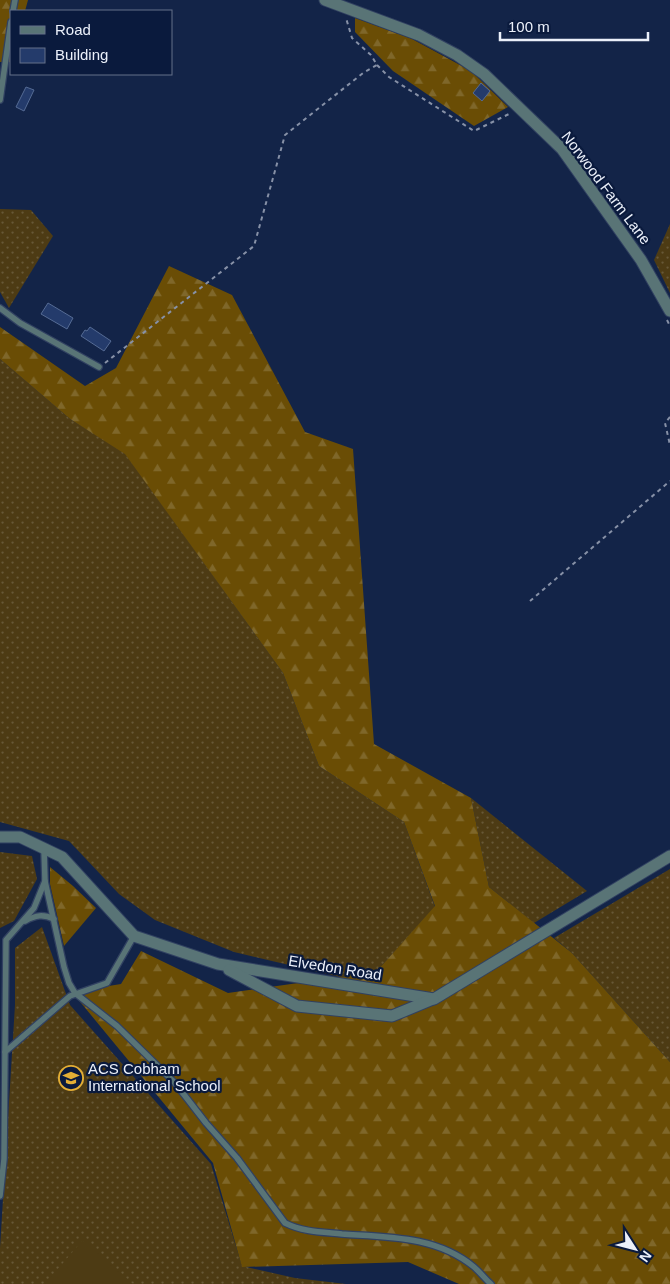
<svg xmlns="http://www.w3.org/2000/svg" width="670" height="1284" font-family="Helvetica,sans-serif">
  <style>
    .grass { fill: url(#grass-dots) }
    .forest { fill: url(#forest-firs) }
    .pitch { fill: #4d3b14 }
    .building { fill: #243b6b; stroke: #556b94 }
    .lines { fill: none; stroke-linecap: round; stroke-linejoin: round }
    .service-casing { stroke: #314161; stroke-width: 8 }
    .minor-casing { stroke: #314161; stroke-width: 13 }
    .path { stroke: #8791a7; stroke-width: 2; stroke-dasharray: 4 4; stroke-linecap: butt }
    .service { stroke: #597476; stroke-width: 5.5 }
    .minor { stroke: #597476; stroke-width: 11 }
    .labels { text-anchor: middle; stroke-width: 4.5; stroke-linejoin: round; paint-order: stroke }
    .street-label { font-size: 15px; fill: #ebf0fa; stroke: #0a1a3d }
    .poi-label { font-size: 15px; fill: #ebf0fa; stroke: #0a1a3d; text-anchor: start }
  </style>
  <defs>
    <pattern id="grass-dots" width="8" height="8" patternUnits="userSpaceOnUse" patternTransform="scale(1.25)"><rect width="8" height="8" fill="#4d3b14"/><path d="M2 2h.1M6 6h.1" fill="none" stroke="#675837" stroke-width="1.8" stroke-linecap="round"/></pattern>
    <pattern id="forest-firs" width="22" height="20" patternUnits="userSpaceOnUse" patternTransform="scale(1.25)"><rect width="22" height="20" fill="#6a4d05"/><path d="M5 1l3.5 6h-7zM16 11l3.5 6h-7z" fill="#7f672a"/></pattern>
  </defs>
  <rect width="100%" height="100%" fill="#132448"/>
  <g class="grass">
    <path d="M0 209 31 210 53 236 9 308 0 292Z"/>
    <path d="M670 224V293L654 260Z"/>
    <path d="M0 359 70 419 125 453 283 673 319 766 404 822 435 907 376 972 340 977 234 952 155 920 119 894 69 841 0 822Z"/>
    <path d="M471 798 587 891 534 923 489 887Z"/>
    <path d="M0 852 32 856 37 879 14 921 0 928Z"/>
    <path d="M670 869V1062L572 953 554 938Z"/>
    <path d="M42 927 70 1005 211 1164 242 1266 295 1278 346 1284H0V1248L15 1005V948Z"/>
  </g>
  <g class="forest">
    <path d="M0 0H28L25 11H11V62H0Z"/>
    <path d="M355 18 412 39 471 71 508 107 474 126 393 71 355 32Z"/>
    <path d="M169 266 232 295 305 432 353 449 374 744 471 798 489 887 572 953 670 1062V1284H459L408 1262 242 1267 213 1163 72 992 121 984 141 951 228 993 376 972 435 906 404 822 319 766 283 673 125 454 70 419 0 359V327L85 386 116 368Z"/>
    <path d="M50 867 73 886 96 908 64 946 50 884Z"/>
  </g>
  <path class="pitch" d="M82 1241H83L133 1284H45Z"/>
  <g class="building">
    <path d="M481 83 490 91 482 101 473 93Z"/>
    <path d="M26 87 34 90 24 111 16 107Z"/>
    <path d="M48 303 73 318 67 329 41 314Z"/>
    <path d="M90 327 111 341 104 351 81 336 85 330 87 331Z"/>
  </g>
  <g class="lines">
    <defs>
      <g id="service">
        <path d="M13 11 15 0"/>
        <path d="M0 100 11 22"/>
        <path d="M0 308 20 323 99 367"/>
        <path d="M45 881 64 967 69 983 75 993 117 1026 175 1083 206 1123 237 1158 285 1223C303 1232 322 1232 342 1234 388 1237 437 1236 474 1267 480 1272 485 1279 491 1284"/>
        <path d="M25 921C36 915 43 914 54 919"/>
        <path d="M5 1052 70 996 107 983 134 936"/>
        <path d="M0 1196 4 1159 6 940 34 908 45 881 44 849"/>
      </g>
      <g id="minor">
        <path d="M325 0 419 35 457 55 484 74 562 149 641 260 670 311"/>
        <path d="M0 837H20L62 857 134 936 218 964 434 999 670 856"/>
        <path d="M229 970 297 1006 392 1016 433 999"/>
      </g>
    </defs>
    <use href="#service" class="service-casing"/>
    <use href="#minor" class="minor-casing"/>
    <g class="path">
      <path d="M377 65 389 77 474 131 509 114"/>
      <path d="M667 320 670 326"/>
      <path d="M105 363 254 246 285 135 363 73 377 65 371 55 352 38 346 18"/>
      <path d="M670 417 665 423 670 445"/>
      <path d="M530 601 670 481"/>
    </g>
    <use href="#service" class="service"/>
    <use href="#minor" class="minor"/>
  </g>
  <defs>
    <symbol id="school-ring" viewBox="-11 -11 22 22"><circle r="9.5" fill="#0a1a3d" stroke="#e3ae35" stroke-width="1.5"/><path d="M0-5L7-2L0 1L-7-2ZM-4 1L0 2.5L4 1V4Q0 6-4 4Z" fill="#e3ae35"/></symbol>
  </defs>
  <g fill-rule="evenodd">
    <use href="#school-ring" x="57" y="1064" width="28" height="28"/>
  </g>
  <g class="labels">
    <g class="street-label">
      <text transform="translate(606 188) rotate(53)" y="5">Norwood Farm Lane</text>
      <text transform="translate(335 968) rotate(9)" y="5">Elvedon Road</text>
    </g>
    <g class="poi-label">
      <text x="88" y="1074">ACS Cobham<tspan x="88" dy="17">International School</tspan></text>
    </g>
  </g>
  <rect x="10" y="10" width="162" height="65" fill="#0a1a3d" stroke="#647089"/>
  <rect x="20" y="26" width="25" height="8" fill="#597476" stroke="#647089"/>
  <text x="55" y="35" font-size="15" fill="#ebf0fa">Road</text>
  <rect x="20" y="48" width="25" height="15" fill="#243b6b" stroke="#647089"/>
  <text x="55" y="60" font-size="15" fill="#ebf0fa">Building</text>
  <g transform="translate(635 1249) rotate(126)" stroke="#0a1a3d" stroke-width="4" paint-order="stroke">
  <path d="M0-4L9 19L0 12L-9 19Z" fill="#ebf0fa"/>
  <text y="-8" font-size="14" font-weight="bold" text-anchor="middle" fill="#ebf0fa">N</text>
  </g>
  <path d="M500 32v8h148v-8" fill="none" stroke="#ebf0fa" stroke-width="2.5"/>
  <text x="508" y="32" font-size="15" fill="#ebf0fa" stroke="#0a1a3d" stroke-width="4" paint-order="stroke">100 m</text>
</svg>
